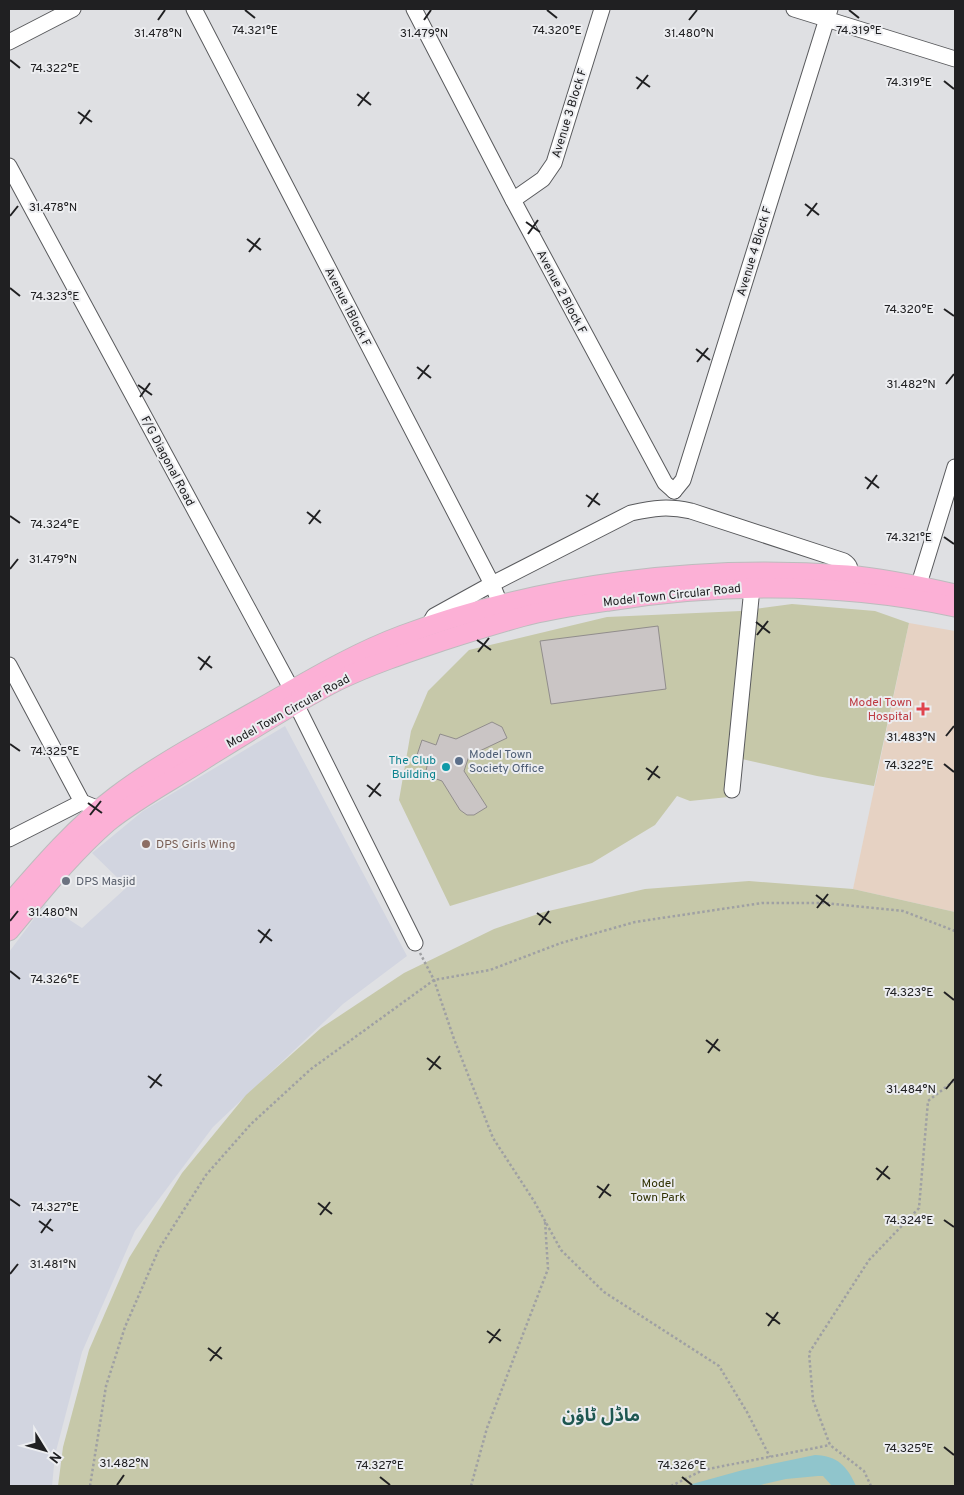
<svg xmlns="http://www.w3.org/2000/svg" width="964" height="1495" font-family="Overpass,'Noto Sans Arabic',sans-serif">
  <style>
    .built { fill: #d2d5e0 }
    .medical { fill: #e6d2c3 }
    .green { fill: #c6c8a9 }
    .water { fill: #90c5cc }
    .building { fill: #cac5c5; stroke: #918d8c }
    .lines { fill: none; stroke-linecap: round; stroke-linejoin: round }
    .minor-casing { stroke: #595a5d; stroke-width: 17 }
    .major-casing { stroke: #bcbcbd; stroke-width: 21 }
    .path { stroke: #9fa0a3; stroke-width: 2.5; stroke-dasharray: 2.5 2.5; stroke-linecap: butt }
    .minor { stroke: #fff; stroke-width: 15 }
    .major { stroke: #fcb0d6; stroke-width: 19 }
    .ticks { fill: none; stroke: #202022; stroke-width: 2 }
    .health-dot { fill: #e0444e; stroke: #ecedf0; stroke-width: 2 }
    .service-dot { fill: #5c6f8a; stroke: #ecedf0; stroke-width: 2 }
    .culture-dot { fill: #0f9aa8; stroke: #ecedf0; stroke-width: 2 }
    .education-dot { fill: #8d6e63; stroke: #ecedf0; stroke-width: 2 }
    .worship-dot { fill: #6b7280; stroke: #ecedf0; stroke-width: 2 }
    .labels { text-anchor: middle; stroke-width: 4; stroke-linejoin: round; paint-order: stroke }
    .street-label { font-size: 12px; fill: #202022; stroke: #ecedf0 }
    .health-label { font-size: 12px; fill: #be3a42; stroke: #ecedf0; text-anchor: end }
    .service-label { font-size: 12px; fill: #4e5e75; stroke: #ecedf0; text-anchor: start }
    .culture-label { font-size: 12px; fill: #0d838f; stroke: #ecedf0; text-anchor: end }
    .education-label { font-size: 12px; fill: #785e54; stroke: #ecedf0; text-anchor: start }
    .worship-label { font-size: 12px; fill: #5b616d; stroke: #ecedf0; text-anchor: start }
    .park-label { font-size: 12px; fill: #2f3000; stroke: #ecedf0 }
    .district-label { font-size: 18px; font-weight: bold; fill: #1e5751; stroke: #ecedf0 }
    .ticks-label { font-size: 12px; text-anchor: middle; fill: #202022; stroke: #ecedf0; stroke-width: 4; stroke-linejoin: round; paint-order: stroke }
  </style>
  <rect width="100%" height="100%" fill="#dfe0e3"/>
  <path class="built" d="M285 726 407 956 343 1004 213 1127 135 1231 82 1352 55 1455 52 1486H9V952L45 904 82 928 127 887 92 853 143 811Z"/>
  <path class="medical" d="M909 623 955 631V912L853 889Z"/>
  <g class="green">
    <path d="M792 604 875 611 909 623 874 786 817 776 733 757 738 796 690 801 677 796 655 825 592 863 450 906 399 800 411 731 428 691 469 650 607 617 741 611Z"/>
    <path d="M749 881 853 889 955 912V1486H58L63 1447 89 1350 129 1258 182 1173 246 1095 321 1028 404 973 494 929 544 912 645 889Z"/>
  </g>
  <path class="water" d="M815 1455C838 1456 847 1466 856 1486H832L823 1476H818L786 1479 756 1486H685L743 1470Z"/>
  <g class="building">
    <path d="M658 626 666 689 551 704 540 641Z"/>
    <path d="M492 722 502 727 507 738 469 756 464 771 487 807 474 815H467L460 810 442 781 425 775 428 762 416 758 422 740 436 745 440 734 456 739Z"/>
  </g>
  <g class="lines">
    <defs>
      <g id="minor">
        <path d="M194 9 492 584 501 606"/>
        <path d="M414 9 513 200 665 483 674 491"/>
        <path d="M794 9 955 59"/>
        <path d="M9 42 73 9"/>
        <path d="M9 166 292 690 296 704 415 943"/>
        <path d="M513 200 543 179 554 163 602 9"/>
        <path d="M674 491 683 480 830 9"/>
        <path d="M915 597 955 467"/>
        <path d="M430 627V623L434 616 492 584 631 513C654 508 668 506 691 511L844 561C850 565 851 568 849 575"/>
        <path d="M9 665 82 802 94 807 104 819"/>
        <path d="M732 790 752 588"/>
        <path d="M9 839 82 802"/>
      </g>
      <g id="major">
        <path d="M9 904C40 868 77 825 116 796 157 765 204 740 250 714 300 686 349 655 403 635 544 583 698 564 847 575 883 578 920 586 955 594"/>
        <path d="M9 931C40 894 71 854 108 822 138 798 173 780 205 759 248 732 292 704 337 681 372 664 409 652 445 640 470 632 496 624 521 617 550 609 580 605 609 601 724 583 842 583 955 607"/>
      </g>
    </defs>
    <use href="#minor" class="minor-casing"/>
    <use href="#major" class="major-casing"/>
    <g class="path">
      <path d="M420 953 434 980 454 1039 493 1138 534 1201 561 1250 604 1292 719 1366 747 1412 770 1457"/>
      <path d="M90 1486 106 1386 125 1327 159 1249 206 1175 251 1124 311 1069 434 980 490 970 561 943 635 922 762 903H825L903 911 955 931"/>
      <path d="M471 1486 487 1428 548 1269 545 1221"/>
      <path d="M671 1486 703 1470 830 1445"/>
      <path d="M871 1486 864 1471 830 1445 813 1400 809 1353 869 1260 919 1208 928 1101 955 1080"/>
    </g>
    <use href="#minor" class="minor"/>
    <use href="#major" class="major"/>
  </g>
  <path class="ticks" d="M245 10 255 18M547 10 557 18M849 10 859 18M158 20 165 10M424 20 431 10M689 20 697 10M10 60 20 68M636 77 650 87M944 81 954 89M637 89 648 75M357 94 371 105M358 106 369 92M78 112 92 122M80 124 90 110M805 204 819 215M10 216 18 206M807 216 817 203M526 222 540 232M528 234 538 220M247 239 261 250M249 252 260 238M10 288 20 296M944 309 954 316M696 349 710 360M697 362 708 348M417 367 431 378M418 379 429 365M946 384 954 374M138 385 152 395M140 397 150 383M865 477 879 488M867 489 877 475M586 495 600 505M588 507 598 493M307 512 321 523M10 516 20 523M309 524 320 510M944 537 954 544M10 569 18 559M756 622 770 633M757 635 768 621M477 640 491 650M478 652 489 638M198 657 212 668M200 670 210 656M946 736 954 726M10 744 20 751M944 764 954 772M646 768 660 778M648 780 658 766M367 785 381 796M369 797 380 783M88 803 102 813M90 815 101 801M816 895 830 906M817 908 828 894M537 913 551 923M10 921 18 911M539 925 549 911M258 930 272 941M260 943 270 929M10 971 20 979M944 992 954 1000M706 1040 720 1051M708 1053 718 1039M427 1058 441 1069M429 1070 440 1056M148 1076 162 1086M150 1088 161 1074M946 1089 954 1079M876 1168 890 1179M877 1180 888 1166M597 1186 611 1196M599 1198 609 1184M10 1199 20 1206M318 1203 332 1214M320 1215 330 1202M944 1220 954 1227M39 1221 53 1231M41 1233 51 1219M10 1274 18 1264M766 1313 780 1324M768 1326 778 1312M487 1331 501 1341M489 1343 500 1329M208 1348 222 1359M210 1361 221 1347M944 1447 954 1455M380 1477 390 1485M682 1477 692 1485M117 1485 124 1475"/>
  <path class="health-dot" d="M920.5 701.5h5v5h5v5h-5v5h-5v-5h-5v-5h5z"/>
  <circle class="service-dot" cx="459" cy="761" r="5"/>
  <circle class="culture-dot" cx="446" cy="767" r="5"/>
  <circle class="education-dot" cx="146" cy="844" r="5"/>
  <circle class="worship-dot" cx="66" cy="881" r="5"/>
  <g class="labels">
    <g class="street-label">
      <text transform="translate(569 113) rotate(-73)" y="4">Avenue 3 Block F</text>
      <text transform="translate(754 251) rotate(-73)" y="4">Avenue 4 Block F</text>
      <text transform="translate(562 292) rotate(62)" y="4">Avenue 2 Block F</text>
      <text transform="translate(348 307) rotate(63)" y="4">Avenue 1Block F</text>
      <text transform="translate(168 461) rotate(62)" y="4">F/G Diagonal Road</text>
      <text transform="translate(672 595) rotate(-6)" y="4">Model Town Circular Road</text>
      <text transform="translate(288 711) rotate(-29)" y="4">Model Town Circular Road</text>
    </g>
    <g class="health-label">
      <text x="912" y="706">Model Town<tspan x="912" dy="14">Hospital</tspan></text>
    </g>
    <g class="service-label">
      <text x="469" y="758">Model Town<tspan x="469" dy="14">Society Office</tspan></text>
    </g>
    <g class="culture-label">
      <text x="436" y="764">The Club<tspan x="436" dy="14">Building</tspan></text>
    </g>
    <g class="education-label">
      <text x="156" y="848">DPS Girls Wing</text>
    </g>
    <g class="worship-label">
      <text x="76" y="885">DPS Masjid</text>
    </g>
    <g class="park-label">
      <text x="658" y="1187">Model<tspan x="658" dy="14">Town Park</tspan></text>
    </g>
    <g class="district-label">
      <text x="601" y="1421">ماڈل ٹاؤن</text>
    </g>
  </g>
  <g class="ticks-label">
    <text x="255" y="34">74.321°E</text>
    <text x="557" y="34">74.320°E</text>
    <text x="859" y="34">74.319°E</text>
    <text x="158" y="37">31.478°N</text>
    <text x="424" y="37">31.479°N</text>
    <text x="689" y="37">31.480°N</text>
    <text x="55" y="72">74.322°E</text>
    <text x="909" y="86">74.319°E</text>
    <text x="53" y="211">31.478°N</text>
    <text x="55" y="300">74.323°E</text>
    <text x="909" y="313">74.320°E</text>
    <text x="911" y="388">31.482°N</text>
    <text x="55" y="528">74.324°E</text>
    <text x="909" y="541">74.321°E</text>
    <text x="53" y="563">31.479°N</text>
    <text x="911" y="741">31.483°N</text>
    <text x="55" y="755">74.325°E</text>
    <text x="909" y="769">74.322°E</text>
    <text x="53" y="916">31.480°N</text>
    <text x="55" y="983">74.326°E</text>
    <text x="909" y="996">74.323°E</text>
    <text x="911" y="1093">31.484°N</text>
    <text x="55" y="1211">74.327°E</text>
    <text x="909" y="1224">74.324°E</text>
    <text x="53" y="1268">31.481°N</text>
    <text x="909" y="1452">74.325°E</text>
    <text x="124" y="1467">31.482°N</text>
    <text x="380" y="1469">74.327°E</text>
    <text x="682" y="1469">74.326°E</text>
  </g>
  <rect width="964" height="1495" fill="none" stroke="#202022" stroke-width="20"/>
  <g transform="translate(45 1450) rotate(127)" stroke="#ecedf0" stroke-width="4" paint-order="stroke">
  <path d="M0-4L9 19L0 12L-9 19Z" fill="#202022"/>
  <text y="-8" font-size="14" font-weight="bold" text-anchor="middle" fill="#202022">N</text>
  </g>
</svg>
